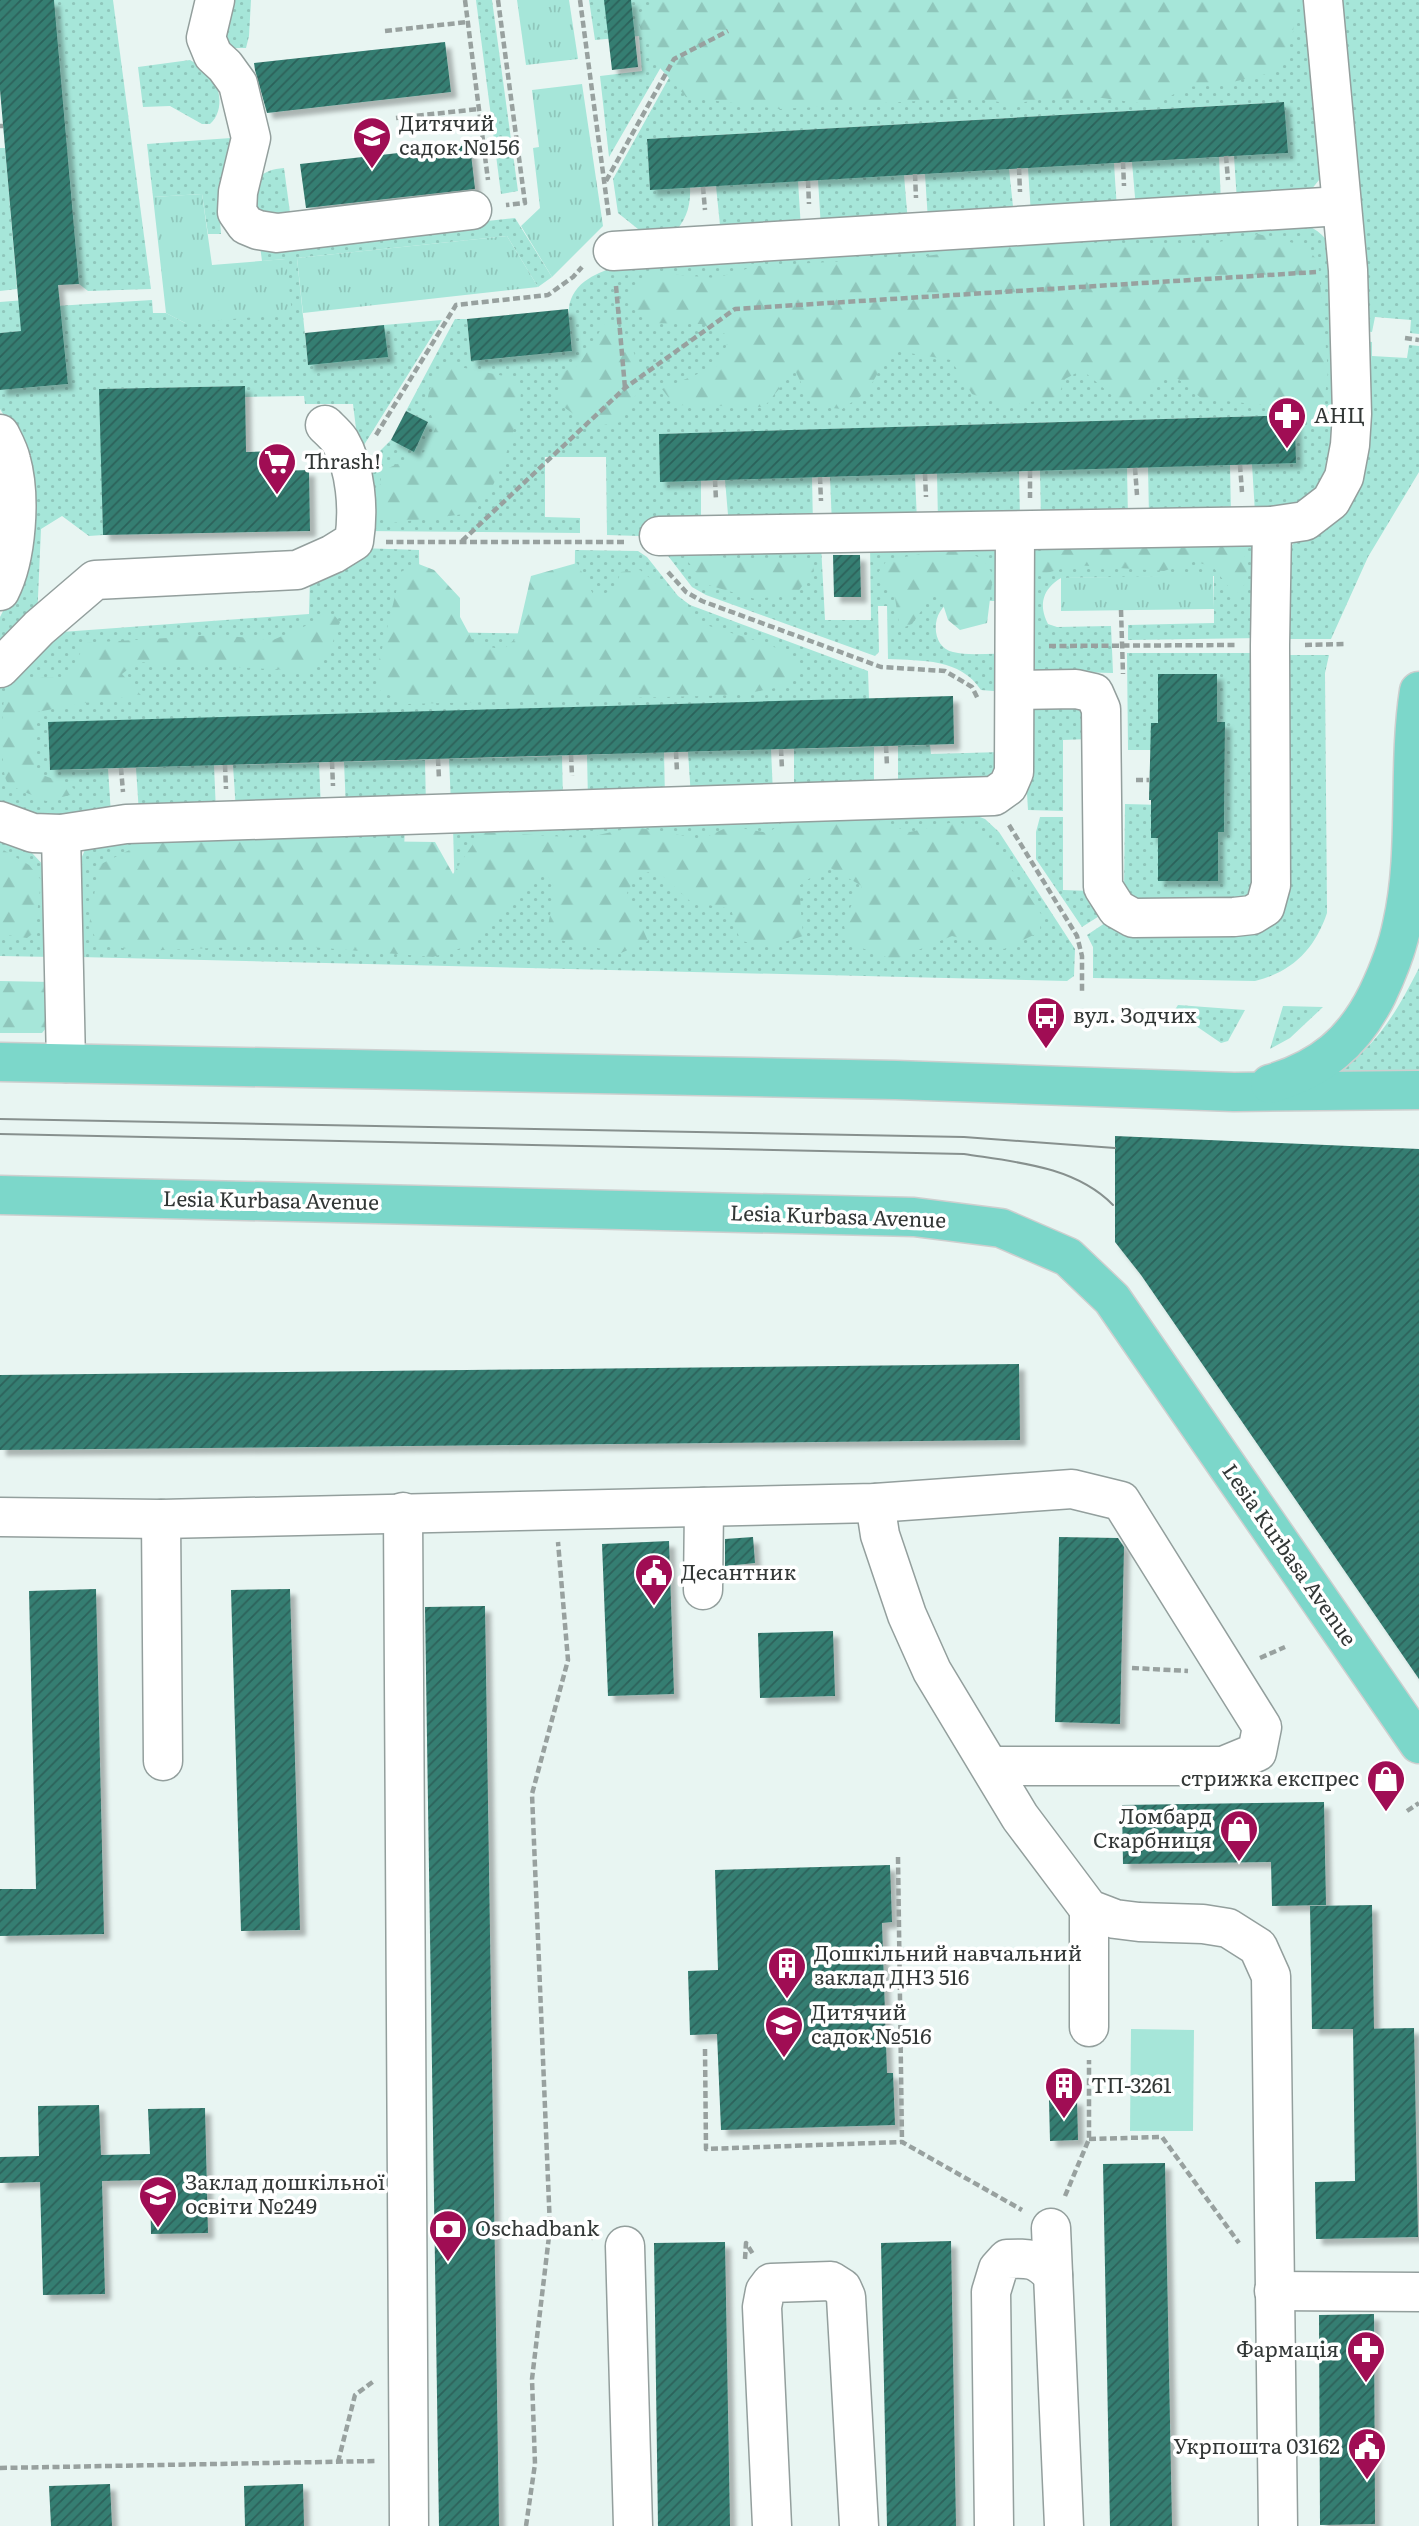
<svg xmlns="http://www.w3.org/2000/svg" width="1419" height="2526" font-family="Literata,serif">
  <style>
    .grass { fill: url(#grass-dots) }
    .forest { fill: url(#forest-firs) }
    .park { fill: url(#park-tufts) }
    .pitch { fill: #a6e6d9 }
    .building { fill: url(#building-hatch); filter: url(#shadow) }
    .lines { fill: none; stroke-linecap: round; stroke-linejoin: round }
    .minor-casing { stroke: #939f9d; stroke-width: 41 }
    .major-casing { stroke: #cecfcf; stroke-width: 41 }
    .path { stroke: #98a19f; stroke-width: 4.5; stroke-dasharray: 7 3.5; stroke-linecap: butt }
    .minor { stroke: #fff; stroke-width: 38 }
    .major { stroke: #7cd7ca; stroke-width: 38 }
    .tram { stroke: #87908e; stroke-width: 2 }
    .labels { text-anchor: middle; stroke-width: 7; stroke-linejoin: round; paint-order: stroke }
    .poi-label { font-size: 21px; fill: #323736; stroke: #fff; text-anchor: start }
    .street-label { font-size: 21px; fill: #323736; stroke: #fff }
  </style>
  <defs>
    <pattern id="grass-dots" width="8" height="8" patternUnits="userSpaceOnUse" patternTransform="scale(1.75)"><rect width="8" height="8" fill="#a6e6d9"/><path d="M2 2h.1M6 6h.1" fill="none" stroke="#8fc6bb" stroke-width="1.8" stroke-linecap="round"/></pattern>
    <pattern id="forest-firs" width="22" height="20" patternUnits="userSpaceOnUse" patternTransform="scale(1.75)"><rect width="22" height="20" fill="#a6e6d9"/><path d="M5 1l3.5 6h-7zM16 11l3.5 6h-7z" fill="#8fc6bb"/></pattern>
    <pattern id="park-tufts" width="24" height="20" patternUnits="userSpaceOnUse" patternTransform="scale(1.75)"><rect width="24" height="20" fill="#a6e6d9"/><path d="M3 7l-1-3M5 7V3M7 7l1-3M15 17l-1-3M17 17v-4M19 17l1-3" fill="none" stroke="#8fc6bb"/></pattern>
    <pattern id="building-hatch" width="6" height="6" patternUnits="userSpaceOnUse" patternTransform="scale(1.75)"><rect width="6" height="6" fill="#357e72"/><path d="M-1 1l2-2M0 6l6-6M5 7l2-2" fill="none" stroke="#2c625a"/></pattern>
    <filter id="shadow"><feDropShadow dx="6" dy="6" stdDeviation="2" flood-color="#0004"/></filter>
  </defs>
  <rect width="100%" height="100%" fill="#e8f5f2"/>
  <g class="grass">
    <path d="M54 0H113L151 289 88 291 79 284Z"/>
    <path d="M232 0H251L249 36 246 48H231L225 36Z"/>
    <path d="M476 0H492L518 191 501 194Z"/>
    <path d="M589 0H1309L1323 169 1319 180 1311 190 1237 201 1234 156 1287 153 1284 102 647 139 650 189 690 187C691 207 686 221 672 235L648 237 618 213 613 179 675 67 668 55 609 157 600 76 642 71 639 36 595 40Z"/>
    <path d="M1337 0H1419V334L1410 333 1411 320 1375 317 1372 332 1364 331Z"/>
    <path d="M190 60C195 63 201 66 205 69 220 82 226 110 210 124H202L170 106 143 107 138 67Z"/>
    <path d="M231 138 227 193 218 194 221 234H208L202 194 153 197 147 144Z"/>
    <path d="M0 148H5L17 289 0 291Z"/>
    <path d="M1219 157 1221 203 1136 209 1132 162Z"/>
    <path d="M1114 163 1117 210 1031 215 1028 168Z"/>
    <path d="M284 168 291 220 256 213C252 187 254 170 284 168Z"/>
    <path d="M1009 169 1014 216 928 221 925 174Z"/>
    <path d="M904 175 908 223 821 228 818 180Z"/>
    <path d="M798 181 801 229 721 235 716 186Z"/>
    <path d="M515 218 552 277 538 287 507 236 297 258 308 364 387 356 384 325 442 320 359 453 353 404H305L304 396 245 397V386L100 389 103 535 89 536 62 516 41 529 37 620 0 655V617L14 590 5 417 0 409V390L68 384 62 327 0 333V302L38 299 56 306 152 300 153 313H166L185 323 286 259 262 261 260 246Z"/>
    <path d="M1303 223C1318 230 1327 237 1333 252V471L1302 508 1255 513 1252 464 1296 462 1295 415 660 434 701 480V521L657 528 640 536 607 535 606 457H545V517L580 518V533L365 531 363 468 391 440 414 451 428 422 406 411 455 319H467L471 361 572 351C572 338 567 321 569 308 572 282 599 271 621 266Z"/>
    <path d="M1364 341 1372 342V356L1407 358 1409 345 1419 346V472L1368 557 1331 639H1283L1289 549 1301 534 1314 526Z"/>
    <path d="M1230 465 1231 514 1149 516 1148 467Z"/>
    <path d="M1127 468 1128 518 1041 519 1040 470Z"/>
    <path d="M1019 471 1020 519 938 521 937 473Z"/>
    <path d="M915 474 917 522 832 525 830 477Z"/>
    <path d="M812 477 813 526H729L725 480Z"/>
    <path d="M1254 542 1261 638 1128 640V625L1214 623V576L1061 578C1043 589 1038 604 1048 624L1057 627 1111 626 1113 673 1038 671 1028 665 1030 545Z"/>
    <path d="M870 543 993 546 999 553 998 601C986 601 963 598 953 601 930 609 930 647 953 652 968 656 988 653 1004 654L1006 692 981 690C960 658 922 661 888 659L887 606H878L879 652 875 656 706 595 692 587 662 548 821 545 825 620H871Z"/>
    <path d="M359 548 419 550 420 632 574 634 575 550 638 551 647 557 678 596 690 605 868 671 869 699 48 723 50 770 108 769 111 814H28L0 806V682L48 633 309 614 310 579Z"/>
    <path d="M1127 653H1260L1251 899 1138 902 1124 890 1125 804 1162 805 1158 838V881H1218V832L1224 831 1225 723 1217 722V674H1158V723L1161 750H1128Z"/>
    <path d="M1282 655H1329L1325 673 1327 913C1315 949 1292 972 1255 981L1093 978V947L1087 935 1108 921 1248 931Z"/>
    <path d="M1031 705 1083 706 1090 739 1063 740V811L1028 810 1023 726Z"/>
    <path d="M930 745 931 754 1002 752 999 768 989 777 898 790V746Z"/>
    <path d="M874 747V791L794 794V749Z"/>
    <path d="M771 749 773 794 691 797 688 752Z"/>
    <path d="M664 752 665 798 588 800 587 755Z"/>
    <path d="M562 756 563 801 451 804 449 759Z"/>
    <path d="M425 760 426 806 346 809 344 762Z"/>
    <path d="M319 763 321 809 236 811 233 765Z"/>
    <path d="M214 765 216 812 139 813 136 768Z"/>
    <path d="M972 814 985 819 999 832 1075 949 1074 976 1067 981 79 957 78 866 87 845 405 826 404 850 455 899 453 827Z"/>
    <path d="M1040 817H1063V890L1092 891 1104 913 1082 927 1036 859V832Z"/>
    <path d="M0 834 32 853 47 869 53 957 0 956Z"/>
    <path d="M1419 968V1076H1334C1377 1045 1395 1015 1419 968Z"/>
    <path d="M1178 1005 1245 1010 1228 1041 1221 1043 1174 1011Z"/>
    <path d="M1283 1006 1323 1007 1290 1038 1270 1049Z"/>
  </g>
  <g class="forest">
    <path d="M657 0H1294L1295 4 1293 32 1285 62 1275 72 1224 84 1185 87 1160 103 1146 104 1102 98 1043 99 1013 104 971 98 780 109 686 97 652 59 651 45 641 31 637 15Z"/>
    <path d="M1258 234 1305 246 1318 261 1328 371 1322 420 1312 422 1290 403 1261 405 1201 398 1178 379 1158 376 1140 400 1120 402 1082 370 1065 379 1058 397 1008 406 972 394 951 360 891 350 867 392 842 409 812 406 795 370 764 407 674 405 662 389 719 365 730 336 701 324 648 323 630 301 637 282 655 273 716 278 756 266 920 257 1013 243 1199 246Z"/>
    <path d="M608 318 630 342 644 380 621 422 592 427 558 403 560 373 579 365Z"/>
    <path d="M445 364 519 379C528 399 502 470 490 491 485 499 479 506 473 513L392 523C371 515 380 489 382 471L424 452 436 427C422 396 427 391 445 364Z"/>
    <path d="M1228 541 1244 552 1248 581 1235 595 1213 567 1193 561 1164 571 1075 565 1036 576 1031 558 1047 549Z"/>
    <path d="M956 548 983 559 993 575 987 623 960 630 948 620 940 595 931 597 912 624 900 629 895 598 878 573 887 560Z"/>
    <path d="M696 552C733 565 773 552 812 562L814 571 796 594 755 599 705 584 686 559Z"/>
    <path d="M416 563 434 570 460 598V617L474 643 503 650 517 637 531 576 577 563 594 596 613 591 621 572 640 570 706 625 773 646 803 670 780 687 739 695 407 704 379 690 377 669 401 572Z"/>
    <path d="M333 614 340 622 330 650 306 671 137 662 122 674 147 702 117 697 37 712 34 772 70 785 78 793 46 801C34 795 18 791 7 782 0 770 1 705 6 687L25 677 66 678 86 643 216 635 273 640Z"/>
    <path d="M873 819 910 832 958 821 992 840 1041 914 1040 932 1004 949 952 936 894 960 848 943 843 921 862 886 827 866 799 886 803 936 772 946 740 941 731 909 691 902 656 870 636 876 627 893 648 941 621 953 546 937 555 888 545 871 471 945 433 957 287 945 140 951 99 944 89 926 99 865 154 838 435 842 453 874 481 832 585 838 634 827 702 839 730 826 768 833 784 821Z"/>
    <path d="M0 848 29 865 41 880 35 932 27 938 0 934Z"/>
    <path d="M0 981 52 982 50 1023 42 1033H0Z"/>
  </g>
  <g class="park">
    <path d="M517 0H569L578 59 526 65Z"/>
    <path d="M582 84 603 226 552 277 521 226 540 208 533 148 539 147 532 90Z"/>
    <path d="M202 194 212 265 286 259 292 314 185 323 166 313 153 197Z"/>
    <path d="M507 236 538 287 303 313 297 258Z"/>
    <path d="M1213 575 1214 609 1061 611V578Z"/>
  </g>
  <path class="pitch" d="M1131 2029 1194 2030 1193 2131H1130Z"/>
  <g class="building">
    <path d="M0 0H54L79 284 58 285 68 384 0 390V333L21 331 0 90Z"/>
    <path d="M604 0H631L638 67 612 70Z"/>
    <path d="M445 42 451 92 267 113 255 70 254 63Z"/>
    <path d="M1284 102 1288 153 650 190 647 139Z"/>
    <path d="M470 145 475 189 306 208 300 164Z"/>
    <path d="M568 309 572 351 471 361 467 319Z"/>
    <path d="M384 325 388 357 308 365 305 333Z"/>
    <path d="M245 386 246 452 277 451 278 471 309 470 310 531 103 535 99 389Z"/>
    <path d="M406 411 428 422 414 452 391 440Z"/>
    <path d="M1295 415 1296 463 660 482 659 434Z"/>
    <path d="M833 555H860L861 597H834Z"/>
    <path d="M1158 674H1217V722H1225L1224 832H1218V881H1158V838H1151V800H1149L1151 723H1158Z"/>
    <path d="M953 696 954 744 50 770 48 722Z"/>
    <path d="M1115 1136 1419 1149V1679L1141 1275 1115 1242Z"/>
    <path d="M1019 1364 1020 1440 0 1450V1375Z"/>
    <path d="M753 1537 755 1563 725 1566V1539Z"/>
    <path d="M1059 1537 1118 1538 1124 1547 1120 1724 1055 1722Z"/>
    <path d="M669 1541 674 1694 608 1696 602 1544Z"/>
    <path d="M96 1589 104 1934 0 1936V1889H36L29 1591Z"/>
    <path d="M290 1589 300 1930 241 1931 231 1590Z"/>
    <path d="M485 1606 499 2526H439L425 1607Z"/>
    <path d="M833 1631 835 1696 760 1698 758 1633Z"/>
    <path d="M1324 1802 1326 1905 1272 1906 1271 1862 1123 1864 1122 1805Z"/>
    <path d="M890 1865 892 1922 882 1923 887 2073H893L895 2125 721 2130 717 2034 690 2035 688 1971 718 1970 715 1870Z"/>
    <path d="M1372 1905 1374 2029H1312L1310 1906Z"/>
    <path d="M1414 2028 1418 2237 1316 2239 1315 2182 1355 2181 1353 2029Z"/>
    <path d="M1077 2099 1078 2140 1050 2141 1049 2100Z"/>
    <path d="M99 2105 101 2155 150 2154 148 2109 205 2108 208 2233 151 2234 150 2180 102 2181 105 2294 43 2295 40 2182 0 2183V2157L39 2156 38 2106Z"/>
    <path d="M1165 2163 1172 2526H1110L1103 2164Z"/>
    <path d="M951 2241 956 2526H887L881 2243Z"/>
    <path d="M725 2242 730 2526H658L654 2243Z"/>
    <path d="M1374 2314 1375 2524 1320 2525 1319 2315Z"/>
    <path d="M110 2484 112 2526H51L49 2486Z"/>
    <path d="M303 2484 304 2526H245L244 2486Z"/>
  </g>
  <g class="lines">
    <defs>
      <g id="minor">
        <path d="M215 0 206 38 213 55 225 66 238 84 251 138 238 192 237 212 246 225 258 230 277 233 472 210"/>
        <path d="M613 251 1341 206"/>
        <path d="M0 434C4 442 9 451 11 460 21 496 17 558 0 591"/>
        <path d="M659 536 1272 526"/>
        <path d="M0 668 39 628 95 580 297 570 333 554 354 541C359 510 356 468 340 441 336 435 330 430 325 425"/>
        <path d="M1015 690 1076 689 1094 693 1101 709 1103 887 1117 909 1133 918 1234 917 1252 915 1265 907 1271 885 1270 645 1272 526 1305 521 1331 501 1344 477 1350 445 1352 414 1348 270 1323 0"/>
        <path d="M0 821 33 833 61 834 126 824 994 796 1008 786 1014 772 1015 531"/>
        <path d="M61 834 66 1063"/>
        <path d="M875 1503 880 1535 907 1615 932 1671 1020 1817 1089 1909 1115 1919 1139 1922 1203 1924 1228 1928 1258 1947 1271 1976 1278 2526"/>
        <path d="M403 1512 409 2526"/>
        <path d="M0 1517 161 1519 875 1503 1072 1489 1121 1501 1262 1727 1257 1752 1223 1766H991"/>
        <path d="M161 1519 163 1761"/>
        <path d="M703 1590 704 1507"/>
        <path d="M1089 1909V2027"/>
        <path d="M1051 2228 1064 2526"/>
        <path d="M625 2246 633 2526"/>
        <path d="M1274 2291 1419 2292"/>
        <path d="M772 2526 762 2307 765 2291 771 2283 831 2281 842 2288 846 2297 859 2526"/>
        <path d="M994 2526 991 2292 998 2269 1007 2259C1031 2258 1036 2258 1053 2275"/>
      </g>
      <g id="major">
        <path d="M0 1062 896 1080 1234 1092 1419 1090"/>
        <path d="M1270 1084C1321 1069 1353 1043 1377 995 1388 972 1397 950 1402 925 1419 851 1407 768 1419 691"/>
        <path d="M0 1195 914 1217 1001 1228 1068 1257 1112 1299 1419 1744"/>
      </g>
    </defs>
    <use href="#minor" class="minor-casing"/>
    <use href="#major" class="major-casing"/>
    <g class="path">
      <path d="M465 0 488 180"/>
      <path d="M498 0 525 203 506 205"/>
      <path d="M580 0 609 218"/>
      <path d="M385 31 468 22"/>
      <path d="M396 118 479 109"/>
      <path d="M0 126H3"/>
      <path d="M1226 156 1228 180"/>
      <path d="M1123 162 1124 186"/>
      <path d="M1019 168 1020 192"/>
      <path d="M915 174 916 198"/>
      <path d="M606 181 674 59 728 31"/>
      <path d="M808 181 809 204"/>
      <path d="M703 187 705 210"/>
      <path d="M616 286 625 388"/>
      <path d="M1405 338 1419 340"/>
      <path d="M376 435 456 305 548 295 573 277 582 267"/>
      <path d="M1240 465 1242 492"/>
      <path d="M1135 468 1137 495"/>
      <path d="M1030 471V498"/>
      <path d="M925 474 926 497"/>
      <path d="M820 477 821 501"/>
      <path d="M715 480 716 500"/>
      <path d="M462 541 625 388 735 309 1316 272"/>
      <path d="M386 542H626"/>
      <path d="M668 572 686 592 702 601 881 667 945 671 972 687 978 699"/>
      <path d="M1121 610 1123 674"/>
      <path d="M1305 645 1347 644"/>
      <path d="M1049 646 1237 645"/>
      <path d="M886 746 887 766"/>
      <path d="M781 749 782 769"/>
      <path d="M676 752 677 772"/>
      <path d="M571 755 572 776"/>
      <path d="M438 759 439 779"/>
      <path d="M332 762 333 786"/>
      <path d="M225 765 226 789"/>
      <path d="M121 768 123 792"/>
      <path d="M1136 780H1149"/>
      <path d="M1009 825 1077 936 1082 956V993"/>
      <path d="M1260 1658 1285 1647"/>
      <path d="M1132 1668 1188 1671"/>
      <path d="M1407 1811 1419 1803"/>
      <path d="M898 1857 902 2142"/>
      <path d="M705 2049 706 2149 902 2142 1022 2210"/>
      <path d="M1089 2139 1162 2137 1239 2243"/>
      <path d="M1065 2196 1089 2139V2060"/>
      <path d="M551 2228 593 2238"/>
      <path d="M745 2259 746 2243 753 2254"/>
      <path d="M338 2462 355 2395 374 2381"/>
      <path d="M0 2468 376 2461"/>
      <path d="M526 2526 535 2464 532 2379 550 2228 532 1794 568 1660 558 1542"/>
    </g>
    <use href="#minor" class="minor"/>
    <use href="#major" class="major"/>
    <g class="tram">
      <path d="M0 1119 964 1137 1115 1148"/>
      <path d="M0 1134 964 1154C1015 1162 1075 1166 1113 1205"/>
    </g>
  </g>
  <defs>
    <symbol id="school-pin" viewBox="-11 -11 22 30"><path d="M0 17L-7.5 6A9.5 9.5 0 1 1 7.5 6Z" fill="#a00d54" stroke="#fff"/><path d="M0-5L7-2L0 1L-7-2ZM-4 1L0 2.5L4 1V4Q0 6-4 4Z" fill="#fff"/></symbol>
    <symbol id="pharmacy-pin" viewBox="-11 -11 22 30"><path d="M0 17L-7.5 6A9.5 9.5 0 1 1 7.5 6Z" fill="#a00d54" stroke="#fff"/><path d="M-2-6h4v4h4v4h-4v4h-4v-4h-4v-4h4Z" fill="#fff"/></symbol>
    <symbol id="supermarket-pin" viewBox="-11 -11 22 30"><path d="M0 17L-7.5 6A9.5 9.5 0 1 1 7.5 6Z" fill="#a00d54" stroke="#fff"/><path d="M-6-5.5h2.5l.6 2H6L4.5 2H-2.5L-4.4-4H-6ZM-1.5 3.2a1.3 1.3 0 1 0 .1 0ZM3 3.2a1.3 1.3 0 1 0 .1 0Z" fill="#fff"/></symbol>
    <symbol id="bus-pin" viewBox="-11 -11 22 30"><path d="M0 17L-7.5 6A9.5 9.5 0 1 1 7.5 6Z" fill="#a00d54" stroke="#fff"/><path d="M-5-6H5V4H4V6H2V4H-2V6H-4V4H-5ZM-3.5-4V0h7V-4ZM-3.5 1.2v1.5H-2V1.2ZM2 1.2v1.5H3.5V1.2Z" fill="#fff"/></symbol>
    <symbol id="civic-pin" viewBox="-11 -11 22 30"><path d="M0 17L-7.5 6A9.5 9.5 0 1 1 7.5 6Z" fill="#a00d54" stroke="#fff"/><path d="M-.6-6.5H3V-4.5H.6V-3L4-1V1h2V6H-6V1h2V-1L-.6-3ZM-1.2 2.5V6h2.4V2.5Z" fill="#fff"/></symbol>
    <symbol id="shop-pin" viewBox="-11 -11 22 30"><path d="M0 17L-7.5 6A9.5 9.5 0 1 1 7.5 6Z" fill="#a00d54" stroke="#fff"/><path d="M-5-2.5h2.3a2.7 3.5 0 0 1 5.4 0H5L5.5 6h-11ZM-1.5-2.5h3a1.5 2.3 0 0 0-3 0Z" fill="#fff"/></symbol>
    <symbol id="building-pin" viewBox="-11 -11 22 30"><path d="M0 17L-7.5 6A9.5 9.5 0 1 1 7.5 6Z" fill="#a00d54" stroke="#fff"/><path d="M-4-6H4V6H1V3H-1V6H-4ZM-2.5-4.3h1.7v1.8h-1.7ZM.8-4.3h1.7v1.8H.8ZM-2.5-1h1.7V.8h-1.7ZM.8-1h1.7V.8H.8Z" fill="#fff"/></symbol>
    <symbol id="bank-pin" viewBox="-11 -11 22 30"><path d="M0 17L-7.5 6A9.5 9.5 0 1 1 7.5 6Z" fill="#a00d54" stroke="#fff"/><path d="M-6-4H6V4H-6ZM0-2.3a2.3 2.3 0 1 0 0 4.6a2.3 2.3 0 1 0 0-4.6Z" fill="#fff"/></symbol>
  </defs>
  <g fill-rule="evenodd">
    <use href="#school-pin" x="350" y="114" width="44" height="60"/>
    <use href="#pharmacy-pin" x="1265" y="394" width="44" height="60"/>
    <use href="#supermarket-pin" x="255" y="440" width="44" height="60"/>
    <use href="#bus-pin" x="1024" y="994" width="44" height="60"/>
    <use href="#civic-pin" x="632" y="1551" width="44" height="60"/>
    <use href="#shop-pin" x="1364" y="1757" width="44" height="60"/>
    <use href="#shop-pin" x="1217" y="1807" width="44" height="60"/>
    <use href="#building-pin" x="765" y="1944" width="44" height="60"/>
    <use href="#school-pin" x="762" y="2003" width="44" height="60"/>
    <use href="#building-pin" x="1042" y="2064" width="44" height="60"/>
    <use href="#school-pin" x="136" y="2173" width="44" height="60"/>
    <use href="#bank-pin" x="426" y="2207" width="44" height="60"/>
    <use href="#pharmacy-pin" x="1344" y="2328" width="44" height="60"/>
    <use href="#civic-pin" x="1345" y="2425" width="44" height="60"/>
  </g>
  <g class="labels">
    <g class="poi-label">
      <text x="399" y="131">Дитячий<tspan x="399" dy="24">садок №156</tspan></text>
      <text x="1314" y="423">АНЦ</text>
      <text x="304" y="469">Thrash!</text>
      <text x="1073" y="1023">вул. Зодчих</text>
      <text x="681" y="1580">Десантник</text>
      <text x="1359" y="1786" text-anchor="end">стрижка експрес</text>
      <text x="1212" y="1824" text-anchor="end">Ломбард<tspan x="1212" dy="24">Скарбниця</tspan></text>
      <text x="814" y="1961">Дошкільний навчальний<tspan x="814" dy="24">заклад ДНЗ 516</tspan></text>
      <text x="811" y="2020">Дитячий<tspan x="811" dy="24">садок №516</tspan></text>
      <text x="1091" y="2093">ТП-3261</text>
      <text x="185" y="2190">Заклад дошкільної<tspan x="185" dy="24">освіти №249</tspan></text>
      <text x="475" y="2236">Oschadbank</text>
      <text x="1339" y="2357" text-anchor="end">Фармація</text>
      <text x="1340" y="2454" text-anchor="end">Укрпошта 03162</text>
    </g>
    <g class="street-label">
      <text transform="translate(271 1201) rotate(1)" y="7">Lesia Kurbasa Avenue</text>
      <text transform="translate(838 1217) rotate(2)" y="7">Lesia Kurbasa Avenue</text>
      <text transform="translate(1289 1555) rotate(55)" y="7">Lesia Kurbasa Avenue</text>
    </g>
  </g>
</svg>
